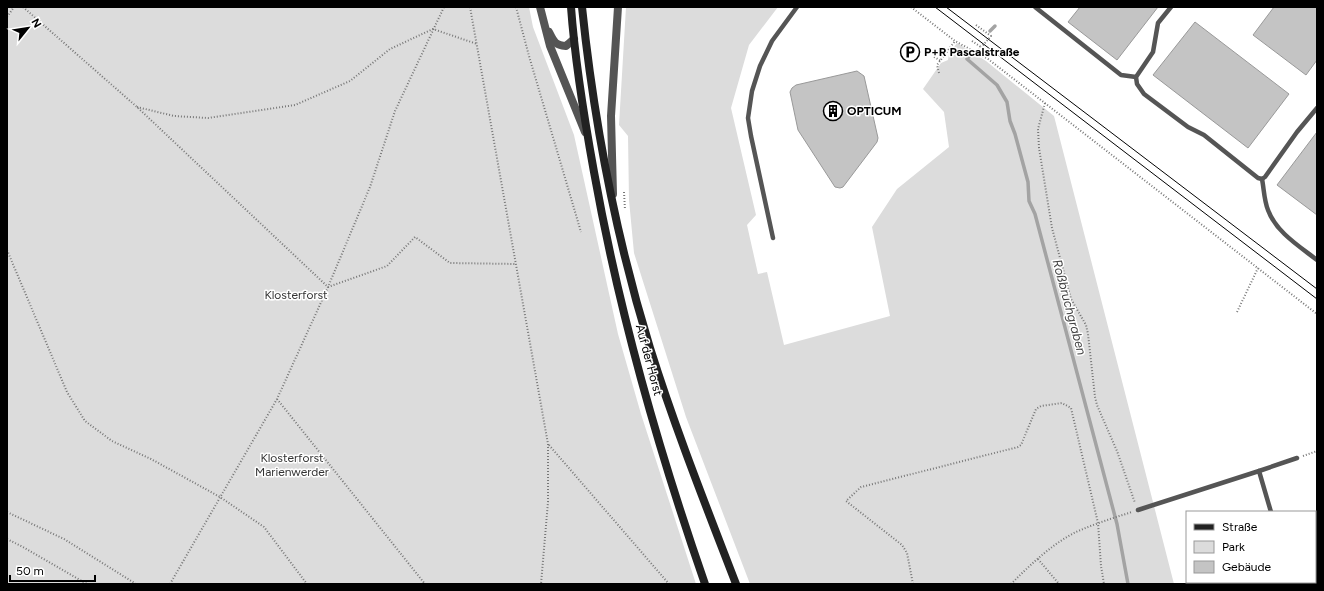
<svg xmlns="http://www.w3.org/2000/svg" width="1324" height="591" font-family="Figtree,sans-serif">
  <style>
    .green { fill: #dcdcdc }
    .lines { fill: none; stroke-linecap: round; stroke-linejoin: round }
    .stream { stroke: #a3a3a3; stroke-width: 3.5 }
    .building { fill: #c4c4c4; stroke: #999 }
    .path { stroke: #777; stroke-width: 2; stroke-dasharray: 1 2; stroke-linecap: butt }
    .lane { stroke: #555; stroke-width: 4.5 }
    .street { stroke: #555; stroke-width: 8 }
    .secondary { stroke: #222; stroke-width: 8 }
    .tram { stroke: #000; stroke-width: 1 }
    .labels { text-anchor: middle; stroke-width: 3; stroke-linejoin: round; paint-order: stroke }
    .poi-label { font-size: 12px; font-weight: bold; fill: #000; stroke: #fff; text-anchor: start }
    .park-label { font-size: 12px; fill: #333; stroke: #fff }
    .street-label { font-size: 12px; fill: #000; stroke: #fff }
    .water-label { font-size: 13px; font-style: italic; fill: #444; stroke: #fff }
  </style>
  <rect width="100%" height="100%" fill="#fff"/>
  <g class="green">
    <path d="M7 7H529L533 27 574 135 618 334 641 414 696 584H7Z"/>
    <path d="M626 7H778L749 45 731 108 756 215 747 225 758 274 767 272 784 345 890 316 872 227 897 189 949 147 944 112 923 89 941 63 948 60 949 54 957 43 986 61 1054 116 1174 584H750L686 417 634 253 629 200 628 136 619 125Z"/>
  </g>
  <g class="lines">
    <g class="stream">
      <path d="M990 31 995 26"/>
      <path d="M973 52 967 59 997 85 1007 102 1010 121 1015 134 1028 182 1029 201 1035 214 1117 524 1128 584"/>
    </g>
  </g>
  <g class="building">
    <path d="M1080 7H1158L1117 60 1068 22Z"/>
    <path d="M1274 7H1317V60L1306 75 1253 35Z"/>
    <path d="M1195 22 1289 94 1248 148 1153 75Z"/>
    <path d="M857 71 864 76 878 138 877 142 843 187 840 188 835 187 798 130 790 92 792 88 796 85Z"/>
    <path d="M1317 132V215L1277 185Z"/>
  </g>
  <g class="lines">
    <g class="path">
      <path d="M23 7 137 107 328 287 387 266 415 237 450 263 516 264"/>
      <path d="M470 7 548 444V502L541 584"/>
      <path d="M516 7 529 56 581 232"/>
      <path d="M911 7 955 41 988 59 1317 314"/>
      <path d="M7 17 14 7"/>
      <path d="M976 25 991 36 977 52"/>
      <path d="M972 41 981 47"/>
      <path d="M934 57 941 61"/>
      <path d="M939 73 937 65 955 41"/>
      <path d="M1045 103 1038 129 1039 148 1052 228 1071 299 1086 325 1088 334 1095 397 1097 405 1117 451 1135 503"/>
      <path d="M137 107 174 116 208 118 295 105 350 81 390 49 433 29 477 44"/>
      <path d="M624 192 625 210"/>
      <path d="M7 250 67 392 85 421 112 441 151 459 220 497 264 527 307 584"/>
      <path d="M1237 312 1258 268"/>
      <path d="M277 399 425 584"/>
      <path d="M549 445 669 584"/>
      <path d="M1303 456 1317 451"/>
      <path d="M7 512 64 539 136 584"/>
      <path d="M7 539 23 547 87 584"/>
      <path d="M1038 559 1059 584"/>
      <path d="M170 584 277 399 328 287 370 187 395 111 444 7"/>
      <path d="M913 584 907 553 902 545 846 501 861 487 1018 447 1021 445 1036 409 1041 406 1062 403 1071 408 1098 523 1101 566 1104 584"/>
      <path d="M1011 584C1030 565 1052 544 1076 532 1094 524 1113 518 1132 512"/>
    </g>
    <g class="lane">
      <path d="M1035 7 1121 75 1136 77"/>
      <path d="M1171 7 1158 23 1153 52 1136 77 1137 84 1144 94 1188 127 1204 135 1258 178 1262 179 1265 177 1297 132 1317 108"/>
      <path d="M1262 179C1264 189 1264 200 1268 210 1276 232 1299 246 1317 260"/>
      <path d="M773 238 751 136 748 118 752 91 760 66 772 41 797 7"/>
      <path d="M1259 471 1297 458"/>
      <path d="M1138 510 1259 471 1271 512"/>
      <path d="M1291 582V584"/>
    </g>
    <g class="street">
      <path d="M540 7 550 46 585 132"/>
      <path d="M549 32C554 42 555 45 566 46L574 39"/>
      <path d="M613 194 611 116 618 7"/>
    </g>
    <g class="secondary">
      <path d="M571 7C575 62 584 117 594 172 619 312 658 449 705 584"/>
      <path d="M582 7C594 123 616 237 650 348 675 428 706 506 736 584"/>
    </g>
    <g class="tram">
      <path d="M935 7 1317 299"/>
      <path d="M946 7 1317 289"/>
    </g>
  </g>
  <defs>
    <symbol id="parking-ring" viewBox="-11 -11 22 22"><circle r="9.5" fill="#fff" stroke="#000" stroke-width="1.5"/><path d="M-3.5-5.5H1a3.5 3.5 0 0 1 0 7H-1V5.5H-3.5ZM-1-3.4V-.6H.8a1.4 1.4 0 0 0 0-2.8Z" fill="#000"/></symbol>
    <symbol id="building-ring" viewBox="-11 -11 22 22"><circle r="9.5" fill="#fff" stroke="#000" stroke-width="1.5"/><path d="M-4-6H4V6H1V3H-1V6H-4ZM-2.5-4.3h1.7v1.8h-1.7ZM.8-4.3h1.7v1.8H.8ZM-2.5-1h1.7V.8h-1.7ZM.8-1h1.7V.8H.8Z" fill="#000"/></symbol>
  </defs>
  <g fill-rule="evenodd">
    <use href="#parking-ring" x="899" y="41" width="22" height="22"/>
    <use href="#building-ring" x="822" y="100" width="22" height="22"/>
  </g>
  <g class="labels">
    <g class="poi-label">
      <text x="924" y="56">P+R Pascalstraße</text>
      <text x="847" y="115">OPTICUM</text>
    </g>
    <g class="park-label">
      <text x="296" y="299">Klosterforst</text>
      <text x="292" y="462">Klosterforst<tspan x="292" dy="14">Marienwerder</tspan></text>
    </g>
    <g class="street-label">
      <text transform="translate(649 360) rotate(75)" y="4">Auf der Horst</text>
    </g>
    <g class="water-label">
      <text transform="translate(1070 307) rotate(75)" y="5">Roßbruchgraben</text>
    </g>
  </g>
  <rect width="1324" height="591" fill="none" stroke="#000000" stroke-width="16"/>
  <rect x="1186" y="511" width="130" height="72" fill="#ffffff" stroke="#999999"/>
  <rect x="1194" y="524" width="20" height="6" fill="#222222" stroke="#999999"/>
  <text x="1222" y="531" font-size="12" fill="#000000">Straße</text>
  <rect x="1194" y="541" width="20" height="12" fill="#dcdcdc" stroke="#999999"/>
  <text x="1222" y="551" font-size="12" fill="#000000">Park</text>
  <rect x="1194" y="561" width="20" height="12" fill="#c4c4c4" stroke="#999999"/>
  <text x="1222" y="571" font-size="12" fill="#000000">Gebäude</text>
  <g transform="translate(28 28) rotate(60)" stroke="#ffffff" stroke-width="3" paint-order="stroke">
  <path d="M0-3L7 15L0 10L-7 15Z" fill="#000000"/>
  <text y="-6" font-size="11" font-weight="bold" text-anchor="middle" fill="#000000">N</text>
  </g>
  <path d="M10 575v6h85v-6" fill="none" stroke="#000000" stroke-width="2"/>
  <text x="16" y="575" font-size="12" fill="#000000" stroke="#ffffff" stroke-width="3" paint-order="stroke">50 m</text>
</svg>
